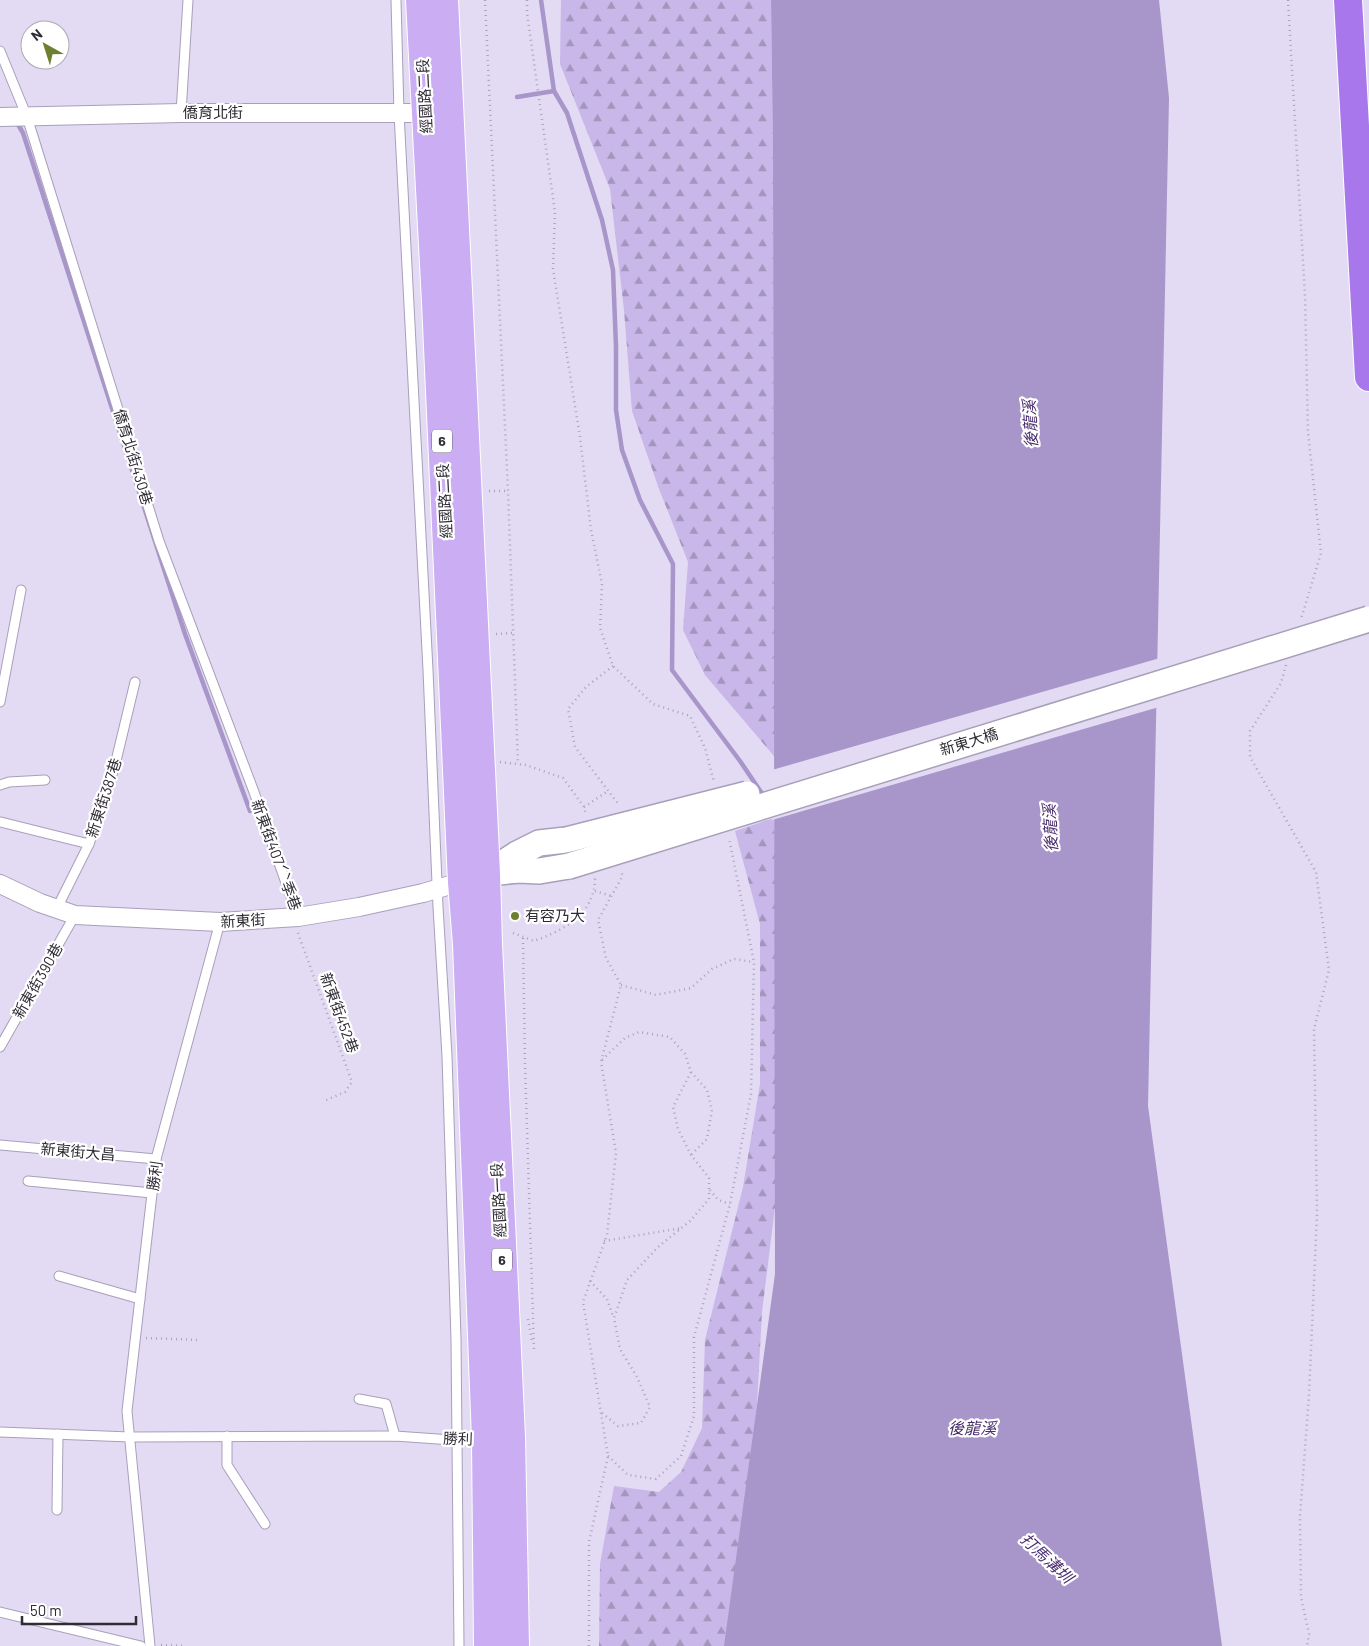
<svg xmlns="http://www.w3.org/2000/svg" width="1369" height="1646" font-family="Barlow,'Noto Sans TC',sans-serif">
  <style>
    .forest { fill: url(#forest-firs) }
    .water { fill: #a895c9 }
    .pier { fill: #e3daf4 }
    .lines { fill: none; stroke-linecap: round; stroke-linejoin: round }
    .stream { stroke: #a895c9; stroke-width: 4.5 }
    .lane-casing { stroke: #a8a0b9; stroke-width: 11 }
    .street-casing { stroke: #a8a0b9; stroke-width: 20 }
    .secondary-casing { stroke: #a8a0b9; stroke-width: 28 }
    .primary-casing { stroke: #fff; stroke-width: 30 }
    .highway-casing { stroke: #fff; stroke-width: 30 }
    .path { stroke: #aba4b9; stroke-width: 2.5; stroke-dasharray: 1 4; stroke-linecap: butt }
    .lane { stroke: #fff; stroke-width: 9 }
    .street { stroke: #fff; stroke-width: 18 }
    .secondary { stroke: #fff; stroke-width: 25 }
    .primary { stroke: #cbadf3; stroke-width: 28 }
    .highway { stroke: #a877eb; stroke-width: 28 }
    .secondary-bridge-casing { stroke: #a8a0b9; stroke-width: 28; stroke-linecap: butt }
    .secondary-bridge { stroke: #fff; stroke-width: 25 }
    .poi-dot { fill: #6d8030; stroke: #fff; stroke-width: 2 }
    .labels { text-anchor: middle; stroke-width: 4.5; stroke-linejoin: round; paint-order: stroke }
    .shield { fill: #fff; stroke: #6d6b72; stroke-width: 1 }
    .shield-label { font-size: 14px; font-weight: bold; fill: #2f2c35 }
    .street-label { font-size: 15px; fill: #2f2c35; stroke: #fff }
    .poi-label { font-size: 15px; fill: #2f2c35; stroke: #fff; text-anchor: start }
    .water-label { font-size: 16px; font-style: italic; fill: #492d6d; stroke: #fff }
  </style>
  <defs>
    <pattern id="forest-firs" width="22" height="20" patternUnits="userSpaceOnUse" patternTransform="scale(1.25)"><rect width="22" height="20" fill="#c8b7e8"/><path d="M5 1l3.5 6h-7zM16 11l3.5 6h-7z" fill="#a395bd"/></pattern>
  </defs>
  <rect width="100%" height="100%" fill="#e3daf4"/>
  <g class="forest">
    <path d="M561 0H771L773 150 774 756 705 675 683 630 688 562 659 489 632 411 624 310 610 189 560 64Z"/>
    <path d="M774 818 782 1151 762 1312 744 1646H599L600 1564 614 1486 659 1492 681 1472 702 1428 705 1340 743 1187 760 1084V924L735 831Z"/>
  </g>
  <path class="water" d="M771 0H1159L1169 98 1148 1106 1222 1646H724L775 1274 773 150Z"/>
  <path class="pier" d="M1160 658 1159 707 772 820V770Z"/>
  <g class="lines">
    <g class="stream">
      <path d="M541 0 554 91 567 113 602 220 613 270 616 347V410L622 450 640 500 673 564 672 670 740 761 765 798"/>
      <path d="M517 97 554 91"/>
      <path d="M16 121 23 133 185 634 250 811"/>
    </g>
    <defs>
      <g id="lane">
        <path d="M396 0 399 113 428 670 438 907 447 1056 456 1339 459 1646"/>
        <path d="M0 51 27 117 159 541 254 792 298 917"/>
        <path d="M181 113 188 0"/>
        <path d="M0 702 21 590"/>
        <path d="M0 785 9 782 45 780"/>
        <path d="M1 822 89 844"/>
        <path d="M57 908 89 844 115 765 135 682"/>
        <path d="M0 1047 75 915"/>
        <path d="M0 1145 156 1159"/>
        <path d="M28 1181 152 1193"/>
        <path d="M59 1276 140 1299"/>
        <path d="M359 1399 386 1404 395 1436"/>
        <path d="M0 1432 130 1437 395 1436 466 1441 483 1440"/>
        <path d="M227 1436V1465L265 1524"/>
        <path d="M57 1510 58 1434"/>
        <path d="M0 1612 141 1646"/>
        <path d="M150 1646 127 1411 156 1159 220 922"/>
      </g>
      <g id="street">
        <path d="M0 117 181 113H425"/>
        <path d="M0 884 40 903 75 915 220 922 298 917 359 907 423 893 471 879"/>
      </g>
      <g id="secondary">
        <path d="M488 873 519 870 539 871 569 866"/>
        <path d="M486 874 517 854 539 843 566 840"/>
      </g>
      <g id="primary">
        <path d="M420 0 436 302 462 882 467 944 486 1440 488 1646"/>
        <path d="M444 0 486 874 488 944 511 1437 515 1646"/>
      </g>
      <path id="highway" d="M1348 0 1369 377"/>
    </defs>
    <use href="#lane" class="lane-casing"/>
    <use href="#street" class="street-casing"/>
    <use href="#secondary" class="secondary-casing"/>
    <use href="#primary" class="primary-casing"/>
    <use href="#highway" class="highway-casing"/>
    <g class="path">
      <path d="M485 0 508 491 518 764"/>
      <path d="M527 0V13L555 212 553 269 580 437 591 530 602 584 600 628 613 666 653 704 690 716 705 748 714 782"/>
      <path d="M1288 0 1305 296 1308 432 1321 553 1301 619"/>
      <path d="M489 491H508"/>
      <path d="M496 634 513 633"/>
      <path d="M1286 665 1281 683 1250 731V757L1316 872 1329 970 1314 1029 1317 1213 1309 1395 1300 1516 1301 1597 1309 1634 1307 1646"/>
      <path d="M613 666 586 687 568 709 575 747 619 805"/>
      <path d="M500 762 526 765 563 778 584 807 586 815"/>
      <path d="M584 807 608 791"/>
      <path d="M595 891 611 896"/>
      <path d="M298 933 352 1082 345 1092 324 1101"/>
      <path d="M513 933 534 941C564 930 595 914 595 878"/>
      <path d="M523 938 525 1065 534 1350"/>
      <path d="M621 985 656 995 691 988 712 969 734 959 753 962"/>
      <path d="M691 1072 707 1090 712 1110 707 1139 691 1155"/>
      <path d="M710 1190 718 1200 730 1204"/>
      <path d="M604 1241 682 1228"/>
      <path d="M590 1281 607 1299 613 1316"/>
      <path d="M528 1319 532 1341"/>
      <path d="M146 1338 199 1340"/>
      <path d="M602 1413 618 1426 641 1423 650 1407 637 1377 620 1349 614 1318 627 1280 658 1247 690 1221 709 1199V1178L691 1155 678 1129 673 1107 691 1072 685 1054 670 1037 639 1032 625 1038 602 1060"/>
      <path d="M608 1456 628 1475 656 1479 681 1456 694 1416V1337L730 1204 751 1094 754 962 729 838"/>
      <path d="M161 1645 186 1646"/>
      <path d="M589 1646V1542L608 1456 583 1302 607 1235 616 1153 601 1062 621 985 606 958 598 920 622 877V871"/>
    </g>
    <use href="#lane" class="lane"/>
    <use href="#street" class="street"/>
    <use href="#secondary" class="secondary"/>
    <use href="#primary" class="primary"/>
    <use href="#highway" class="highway"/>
    <defs>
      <g id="secondary-bridge">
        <path d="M566 840 747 794"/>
        <path d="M569 866 1369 619"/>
      </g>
    </defs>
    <use href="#secondary-bridge" class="secondary-bridge-casing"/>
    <use href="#secondary-bridge" class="secondary-bridge"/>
  </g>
  <circle class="poi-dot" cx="515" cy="916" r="5"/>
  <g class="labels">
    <g class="shield">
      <rect x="432" y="429.5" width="20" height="23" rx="4"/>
      <rect x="492" y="1248.5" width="20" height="23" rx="4"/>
    </g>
    <g class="shield-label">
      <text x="442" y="446">6</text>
      <text x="502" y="1265">6</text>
    </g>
    <g class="street-label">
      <text transform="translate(425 96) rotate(-93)" y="5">經國路二段</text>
      <text x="213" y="118">僑育北街</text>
      <text transform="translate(133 457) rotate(73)" y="5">僑育北街430巷</text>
      <text transform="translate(445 501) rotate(-93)" y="5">經國路二段</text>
      <text transform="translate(969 742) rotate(-17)" y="5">新東大橋</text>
      <text transform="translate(104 798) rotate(-72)" y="5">新東街387巷</text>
      <text transform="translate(276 855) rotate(70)" y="5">新東街407ˊˋ季巷</text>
      <text transform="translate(243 921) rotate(-3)" y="5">新東街</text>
      <text transform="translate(38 981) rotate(-60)" y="5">新東街390巷</text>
      <text transform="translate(339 1013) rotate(70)" y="5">新東街452巷</text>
      <text transform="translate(78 1152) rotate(5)" y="5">新東街大昌</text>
      <text transform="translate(155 1176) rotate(-82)" y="5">勝利</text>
      <text transform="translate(499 1200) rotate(-93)" y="5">經國路一段</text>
      <text transform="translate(458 1439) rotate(2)" y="5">勝利</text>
    </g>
    <g class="poi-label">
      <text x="525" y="921">有容乃大</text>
    </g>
    <g class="water-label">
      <text transform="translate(1030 424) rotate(-93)" y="6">後龍溪</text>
      <text transform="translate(1050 828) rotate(-93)" y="6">後龍溪</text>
      <text x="972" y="1434">後龍溪</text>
      <text transform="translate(1047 1558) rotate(43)" y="6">打馬溝圳</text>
    </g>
  </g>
  <g transform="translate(45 45) rotate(321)"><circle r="24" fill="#ffffff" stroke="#acabae"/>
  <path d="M0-4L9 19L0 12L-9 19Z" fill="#6d8030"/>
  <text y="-8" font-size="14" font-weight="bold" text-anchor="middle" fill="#2f2c35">N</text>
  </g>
  <path d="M22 1616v8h114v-8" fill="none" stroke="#2f2c35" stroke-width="2.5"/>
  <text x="30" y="1616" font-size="15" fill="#2f2c35" stroke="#ffffff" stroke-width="4" paint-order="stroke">50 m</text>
</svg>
